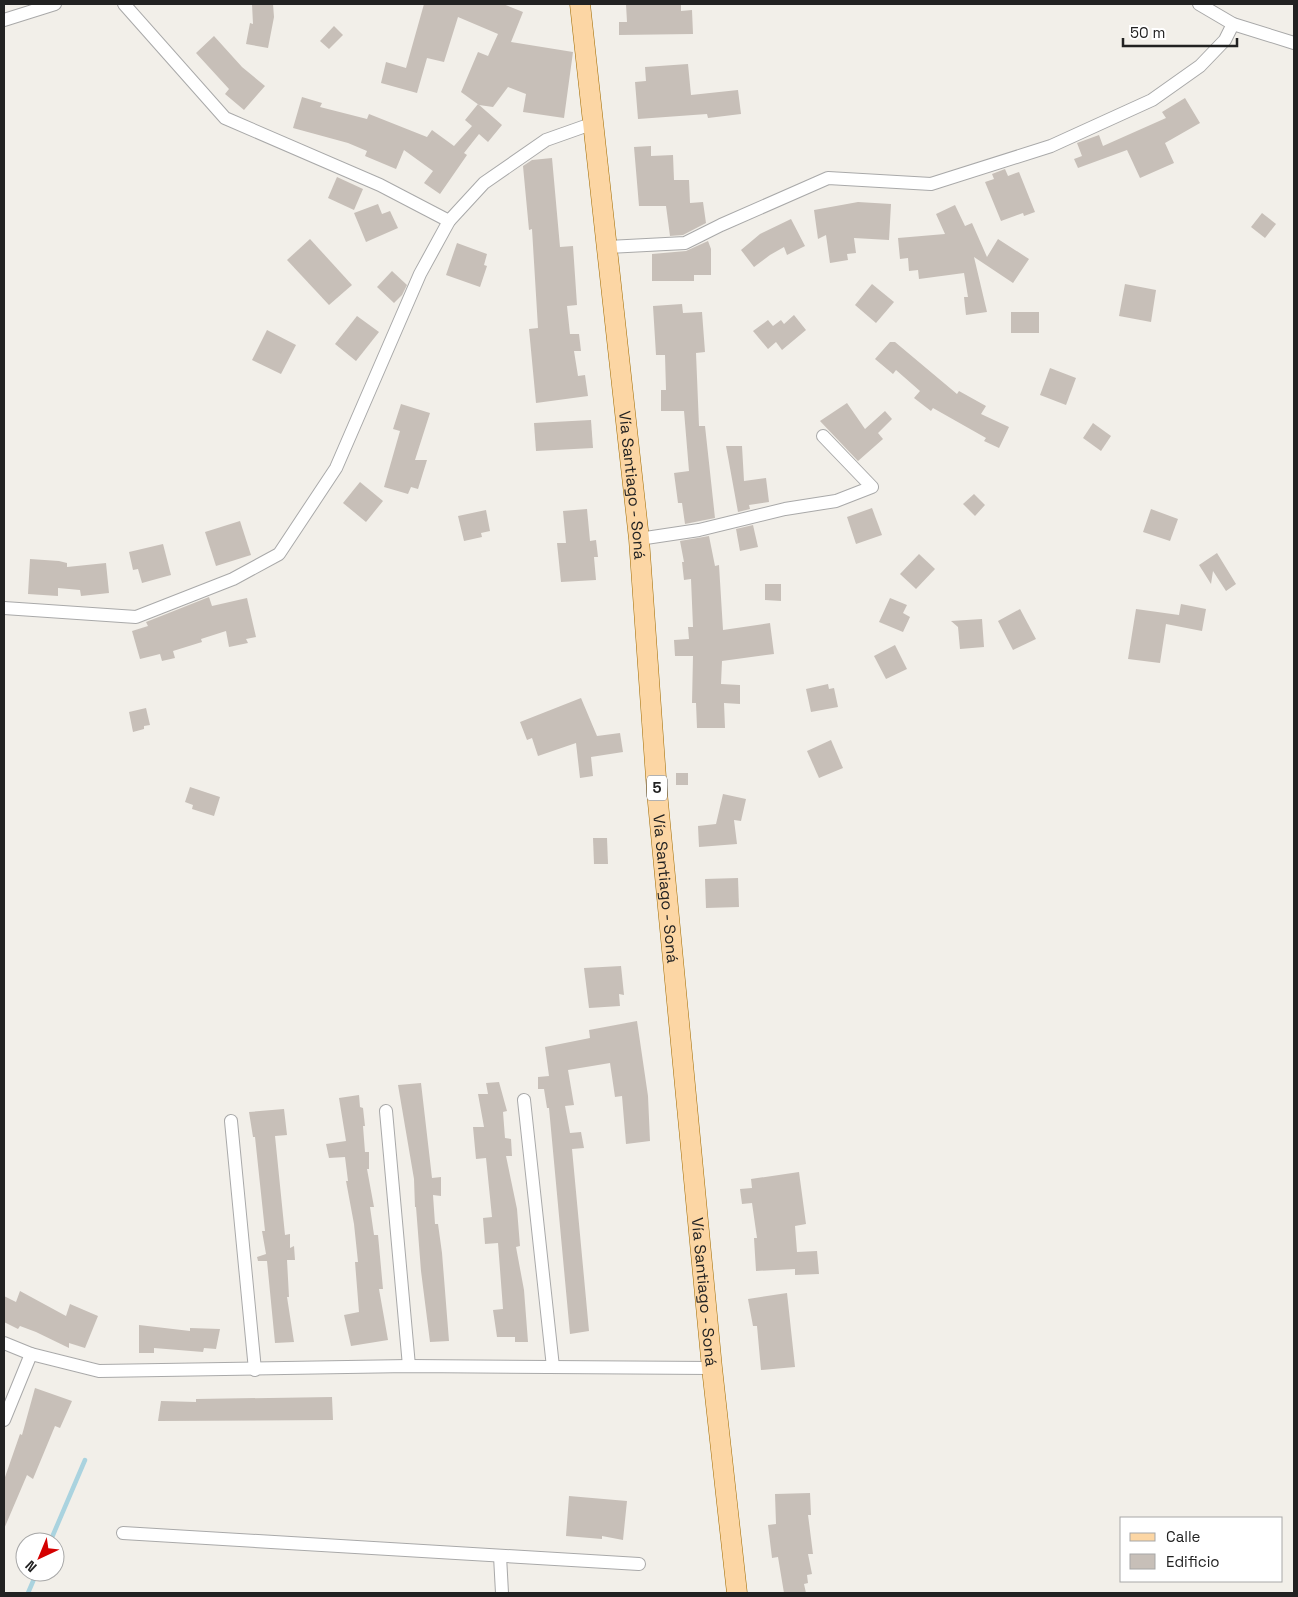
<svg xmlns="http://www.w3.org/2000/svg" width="1298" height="1597" font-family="'Space Grotesk',sans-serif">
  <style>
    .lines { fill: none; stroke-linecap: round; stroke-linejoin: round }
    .stream { stroke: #aad3df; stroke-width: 4.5 }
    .building { fill: #c7bfb8 }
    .minor-casing { stroke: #a9a9a9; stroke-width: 14 }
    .primary-casing { stroke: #a06b00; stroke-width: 21 }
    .minor { stroke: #fff; stroke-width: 12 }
    .primary { stroke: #fcd6a4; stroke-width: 20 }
    .labels { text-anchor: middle; stroke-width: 5; stroke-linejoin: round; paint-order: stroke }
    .shield { fill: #fff; stroke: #646464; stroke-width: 1 }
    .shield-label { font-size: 15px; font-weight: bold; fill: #222 }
    .street-label { font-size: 16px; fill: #222; stroke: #fff }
  </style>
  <rect width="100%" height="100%" fill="#f2efe9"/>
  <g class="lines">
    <g class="stream">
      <path d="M50 1542 85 1460"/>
      <path d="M28 1593 37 1572"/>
    </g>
  </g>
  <g class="building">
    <path d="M252 4H273L274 17 268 48 246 44 250 23 253 24Z"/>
    <path d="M424 4H503L523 12 511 42 573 52 564 118 523 112 526 94 508 87 493 107 479 105 461 92 478 52 488 56 498 34 458 17 444 62 427 58 417 93 381 83 386 62 406 68Z"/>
    <path d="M626 4H681V11L692 10 693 34 619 35V22H627Z"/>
    <path d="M334 26 343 35 329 49 320 41Z"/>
    <path d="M214 36 242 67 265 86 244 110 225 94 229 89 196 53Z"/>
    <path d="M688 64 691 95 738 90 741 114 708 118 707 114 638 119 635 82 646 81 645 67Z"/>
    <path d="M302 97 322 103 320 107 367 119 369 114 427 137 432 130 454 146 472 126 465 120 478 104 502 125 488 142 479 134 464 153 467 155 440 194 424 183 433 171 404 150 396 169 365 156 367 151 348 143 293 128Z"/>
    <path d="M1185 98 1200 123 1165 143 1174 163 1140 178 1127 150 1078 168 1074 159 1082 156 1077 143 1099 135 1103 146 1166 118 1162 112Z"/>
    <path d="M651 146V156L673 155 674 180H689L690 203 703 202 706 223 683 235 670 236 666 206H639L634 147Z"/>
    <path d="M552 158 560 247 573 246 577 305 567 306 570 334H579L581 351H574L578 376 585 375 588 396 536 403 529 329 538 328 532 229 529 230 523 166 532 160Z"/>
    <path d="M1005 169 1008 176 1019 172 1035 212 1024 216 1023 213 1001 221 985 182 994 179 992 174Z"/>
    <path d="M337 177 363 189 354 210 328 198Z"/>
    <path d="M858 202 891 204 889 240 854 238 856 253 847 254 848 260 830 263 826 235 818 239 814 210Z"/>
    <path d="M378 204 382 214 390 211 398 228 366 242 354 213Z"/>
    <path d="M955 205 965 226 972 223 987 257 998 239 1029 259 1013 283 974 257 987 312 966 315 964 297H968L964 273 919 279 918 270 909 271 908 258 900 259 898 238 945 234 936 214Z"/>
    <path d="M1262 213 1276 224 1265 238 1251 227Z"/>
    <path d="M791 219 805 246 787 255 784 247 770 255 754 267 741 250 760 234Z"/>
    <path d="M310 239 352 285 329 305 287 260Z"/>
    <path d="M708 241 711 249V275H694V281H652V254L686 251Z"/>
    <path d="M457 243 487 254 484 265 487 266 480 287 446 275Z"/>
    <path d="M392 271 407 285 402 295 394 303 377 287Z"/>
    <path d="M872 284 894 302 876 323 855 305Z"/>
    <path d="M1125 284 1156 290 1151 322 1119 316Z"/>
    <path d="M682 304 683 313 702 312 705 352 696 353 699 426H705L715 518 685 524 682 503H678L674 473 689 471 684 411H661V390H666L665 355H656L653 306Z"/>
    <rect x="1011" y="312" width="28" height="21"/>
    <path d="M794 315 806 330 782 350 776 342 768 349 753 331 768 320 773 326 781 320 784 324Z"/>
    <path d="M357 316 379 332 356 361 335 344Z"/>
    <path d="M267 330 296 345 281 374 252 360Z"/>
    <path d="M890 342H895L957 394 959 391 986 406 981 414 1009 427 999 448 984 441 986 438 933 408 931 411 914 398 920 391 896 370 893 374 875 359Z"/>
    <path d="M1050 368 1076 378 1066 405 1040 395Z"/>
    <path d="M847 403 865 429 885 411 892 419 878 433 883 439 858 461 820 421Z"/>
    <path d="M401 404 430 413 415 460H427L418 489 411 487 408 494 384 487 400 431 393 429Z"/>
    <path d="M591 420 593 448 536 451 534 423Z"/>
    <path d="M1093 423 1111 436 1101 451 1083 438Z"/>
    <path d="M726 446H742L744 481 766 478 769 502 749 505 750 509 738 512Z"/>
    <path d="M360 482 383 501 366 522 343 503Z"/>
    <path d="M974 494 985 505 975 516 963 504Z"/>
    <path d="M872 508 882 535 856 544 847 517Z"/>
    <path d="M587 509 590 541 596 540 598 557H594L596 580 561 582 557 543H566L563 511Z"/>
    <path d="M1151 509 1178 519 1170 541 1143 532Z"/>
    <path d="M486 510 490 531 481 533 482 537 464 541 458 516Z"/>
    <path d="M240 521 251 555 216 566 205 532Z"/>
    <path d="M753 525 758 547 740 551 736 529Z"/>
    <path d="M709 536 715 566 719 565 723 630 770 623 774 654 722 661 721 684 740 685V704L724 703 725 728H697L696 703H692L693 656H675L674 640 689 639 688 627H693L691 579 684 580 682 562H684L680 541Z"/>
    <path d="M163 544 171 575 142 583 138 569 133 570 129 552Z"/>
    <path d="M1217 553 1236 584 1226 591 1213 571 1211 584 1199 565Z"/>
    <path d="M919 554 935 569 916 589 900 574Z"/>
    <path d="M30 559 59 561 67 563V567L106 563 109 593 81 596 80 590 58 588V596L28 594Z"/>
    <path d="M765 584H781V601L765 600Z"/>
    <path d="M209 597 212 606 247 598 256 637 246 639 248 643 229 647 226 631 201 639 202 642 173 651 175 658 162 661 160 654 140 659 132 631 148 626 146 622Z"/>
    <path d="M890 598 907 605 903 613 910 617 903 632 879 622Z"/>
    <path d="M1181 604 1206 609 1202 631 1166 624 1160 663 1128 659 1136 609 1179 615Z"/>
    <path d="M1020 609 1036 639 1013 650 998 621Z"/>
    <path d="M982 619 984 647 960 649 958 627 951 621Z"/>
    <path d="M895 645 907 669 886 679 874 656Z"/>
    <path d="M828 684 829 689 834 688 838 707 811 712 806 689Z"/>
    <path d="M581 698 597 736 620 733 623 752 591 757 593 776 580 778 576 743 538 756 532 738 527 740 520 722Z"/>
    <path d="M146 708 150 725 144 726V729L133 732 129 712Z"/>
    <path d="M831 740 843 768 819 778 807 751Z"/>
    <rect x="676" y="773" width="12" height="12"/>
    <path d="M190 787 220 797 214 816 192 809 193 805 185 802Z"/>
    <path d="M723 794 746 799 741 821 734 820 737 844 699 847 698 826 716 824Z"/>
    <path d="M593 838H607L608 864H594Z"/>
    <path d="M738 878 739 907 706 908 705 879Z"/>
    <path d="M621 966 624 995 619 994 620 1006 589 1008 584 968Z"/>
    <path d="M637 1021 648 1096 650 1141 626 1144 622 1096 615 1097 610 1063 568 1070 574 1105 565 1106 570 1133 581 1132 584 1148 572 1149 589 1331 570 1334 549 1108H547L544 1089H538V1077L549 1076 545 1047 590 1038 589 1030Z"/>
    <path d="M499 1082 507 1111 503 1112 505 1138 511 1139 512 1156H506L517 1209 520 1246 516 1247 524 1290 528 1342H515V1337H497L493 1310 503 1309 498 1243 485 1244 483 1218 492 1217 486 1158 476 1159 473 1127H484L478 1094H488L486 1083Z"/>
    <path d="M421 1083 432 1178 441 1177V1196L433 1195 435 1224H438L442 1253 449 1341 430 1342 421 1271 416 1207H415L414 1179 398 1085Z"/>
    <path d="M359 1095 360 1107 363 1108 365 1126H363L365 1152H369V1169H367L374 1207H370L374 1235H378L383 1289H379L388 1340 351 1346 344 1315 359 1312 355 1262H358L354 1224 346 1181H348L345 1157 329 1158 326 1144 346 1141 339 1098Z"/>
    <path d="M284 1109 287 1135 275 1136 285 1235 290 1234V1248L294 1246 295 1260H287L289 1297H287L294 1342 275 1343 267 1261H258L257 1257 266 1254 262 1231H265L255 1137H253L249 1112Z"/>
    <path d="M799 1172 806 1224 795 1226 797 1252 817 1251 819 1274 795 1275V1269L756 1271 754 1238H757L752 1203 742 1204 740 1189 752 1188 751 1179Z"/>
    <path d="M20 1291 66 1316 70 1304 98 1316 85 1348 69 1343V1348L36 1332 20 1326 18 1329 4 1322V1296L16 1302Z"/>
    <path d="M787 1293 795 1367 761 1370 757 1326H753L748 1299Z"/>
    <path d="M139 1325 190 1331V1328L220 1329 216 1349 204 1348 203 1352 154 1348V1353H139Z"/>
    <path d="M35 1388 72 1401 60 1428 55 1426 33 1479 27 1475 4 1529V1480L20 1434 22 1435Z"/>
    <path d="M332 1397 333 1420 158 1421 161 1401 196 1402V1399Z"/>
    <path d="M810 1493 811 1515H808L813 1554H808L812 1574 807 1575 808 1583 804 1584 806 1593H784L778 1557 772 1558 768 1525 776 1524 775 1494Z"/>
    <path d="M569 1496 627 1501 623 1540 602 1536V1539L566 1536Z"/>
  </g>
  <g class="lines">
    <defs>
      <g id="minor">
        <path d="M124 4 225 118 380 185 449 221"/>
        <path d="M1199 4 1233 24 1294 43"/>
        <path d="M4 20 55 4"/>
        <path d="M608 247 685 243 721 225 828 178 931 184 1051 146 1152 100 1200 66 1225 40 1233 24"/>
        <path d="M639 539 699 530 785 509 836 501 872 487 823 436"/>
        <path d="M4 608 136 617 233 579 279 554 336 468 420 274 449 221 484 183 546 140 594 123"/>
        <path d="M524 1100 553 1367"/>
        <path d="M386 1111 409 1366"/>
        <path d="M231 1121 255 1370"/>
        <path d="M4 1343 31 1354 99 1371 409 1366 712 1368"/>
        <path d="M4 1420 31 1354"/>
        <path d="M123 1533 639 1564"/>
        <path d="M500 1556 502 1593"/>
      </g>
      <g id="primary">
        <path id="s1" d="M580 4 639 539 657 792 712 1368 737 1593"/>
      </g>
    </defs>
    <use href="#minor" class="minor-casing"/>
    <use href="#primary" class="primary-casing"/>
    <use href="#minor" class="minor"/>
    <use href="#primary" class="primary"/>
  </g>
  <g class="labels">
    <rect class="shield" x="647" y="775.5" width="20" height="25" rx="4"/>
    <g class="shield-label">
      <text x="657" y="793">5</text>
    </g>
    <g class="street-label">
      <text dy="6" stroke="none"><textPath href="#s1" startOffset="484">Vía Santiago - Soná</textPath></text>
      <text dy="6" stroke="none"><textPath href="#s1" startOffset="889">Vía Santiago - Soná</textPath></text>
      <text dy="6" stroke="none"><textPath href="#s1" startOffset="1294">Vía Santiago - Soná</textPath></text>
    </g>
  </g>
  <rect width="1298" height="1597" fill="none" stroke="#222222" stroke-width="10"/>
  <rect x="1120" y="1517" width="162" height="65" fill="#ffffff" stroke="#a7a7a7"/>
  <rect x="1130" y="1533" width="25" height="8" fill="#fcd6a4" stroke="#a7a7a7"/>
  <text x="1166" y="1542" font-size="15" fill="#222222">Calle</text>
  <rect x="1130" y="1554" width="25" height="15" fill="#c7bfb8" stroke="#a7a7a7"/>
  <text x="1166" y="1567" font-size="15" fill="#222222">Edificio</text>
  <g transform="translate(40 1557) rotate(224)"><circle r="24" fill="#ffffff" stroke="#a7a7a7"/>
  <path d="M0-4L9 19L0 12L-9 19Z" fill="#d40000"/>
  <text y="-8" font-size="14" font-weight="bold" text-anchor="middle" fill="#222222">N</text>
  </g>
  <path d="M1123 38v8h114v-8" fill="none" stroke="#222222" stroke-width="2.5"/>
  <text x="1130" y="38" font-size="15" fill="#222222" stroke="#ffffff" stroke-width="4" paint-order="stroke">50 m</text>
</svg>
